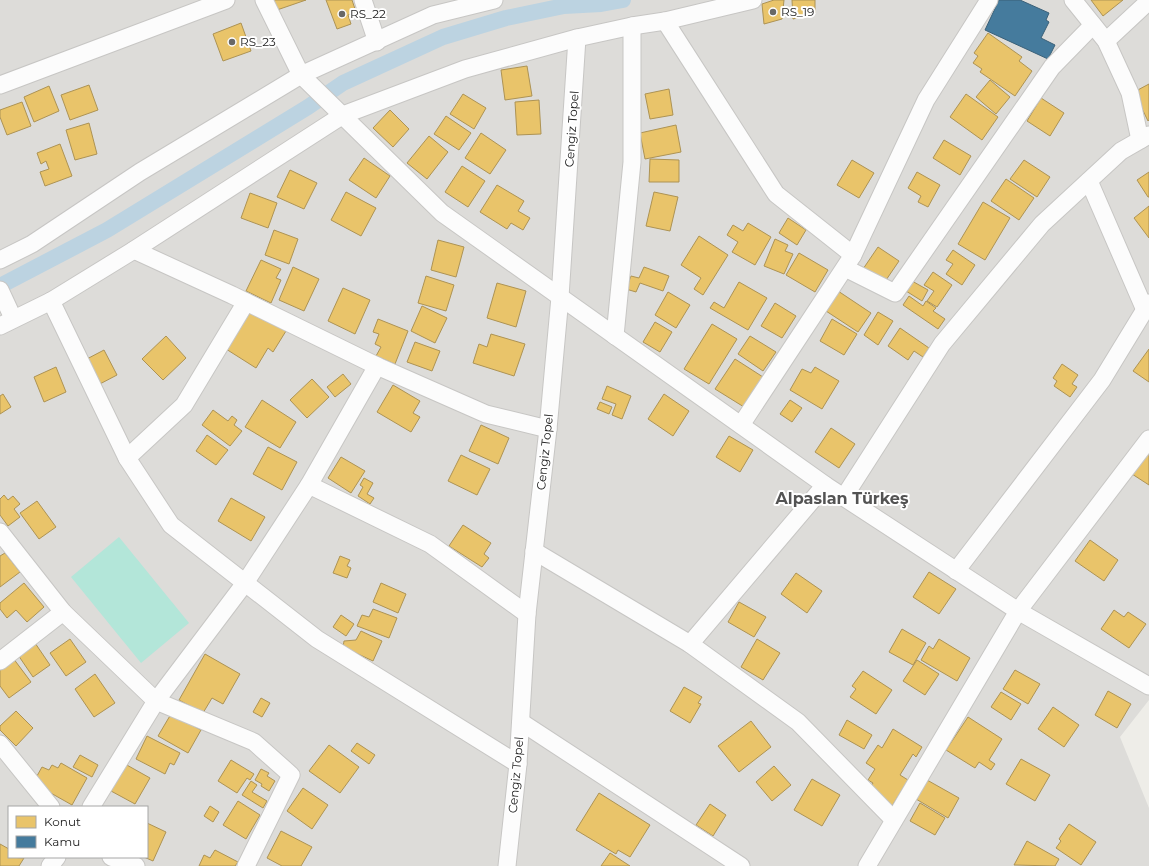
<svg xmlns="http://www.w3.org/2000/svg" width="1149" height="866" font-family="Montserrat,sans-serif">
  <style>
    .residential { fill: #dddcd9; fill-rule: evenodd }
    .pitch { fill: #b3e6d9 }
    .homes { fill: #e9c46a; stroke: #ad9354 }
    .public { fill: #457b9d; stroke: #3a6078 }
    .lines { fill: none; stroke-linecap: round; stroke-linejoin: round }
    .canal { stroke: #bcd3e1; stroke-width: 16 }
    .street-casing { stroke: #c7c6c4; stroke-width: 19 }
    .street { stroke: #fcfcfc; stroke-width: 17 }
    .poi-dot { fill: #686866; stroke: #fff; stroke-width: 1.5 }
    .labels { text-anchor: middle; stroke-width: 4; stroke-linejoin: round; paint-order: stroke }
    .poi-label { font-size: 12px; fill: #202020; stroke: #fff; text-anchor: start }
    .street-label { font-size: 12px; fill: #202020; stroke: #fff }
    .district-label { font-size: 16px; font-weight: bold; fill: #535353; stroke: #fff }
  </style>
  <rect width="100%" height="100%" fill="#eeede8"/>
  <path class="residential" d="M0 0H1149V700L1120 737 1149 808V866H0ZM9 807H147V857H9Z"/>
  <path class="pitch" d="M119 537 189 623 141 663 71 577Z"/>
  <g class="homes">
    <path d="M270 0H306L274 11Z"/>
    <path d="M326 0H352L356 12 348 15 351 24 337 29Z"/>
    <path d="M774 0H784L782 19 764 24 762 4Z"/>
    <path d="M792 0H815V13L793 19Z"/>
    <path d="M1091 0H1123L1103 16Z"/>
    <path d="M241 23 251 51 223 61 213 34Z"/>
    <path d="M988 33 1022 57 1019 61 1032 71 1015 96 980 72 982 69 973 63 978 56 974 53Z"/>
    <path d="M527 66 532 96 505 100 501 70Z"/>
    <path d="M990 80 1010 97 996 114 976 97Z"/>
    <path d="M1149 84V120L1148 121 1134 92Z"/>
    <path d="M89 85 98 110 70 120 61 95Z"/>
    <path d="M49 86 59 111 34 122 24 97Z"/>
    <path d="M669 89 673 115 650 119 645 94Z"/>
    <path d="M463 94 486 108 474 129 450 114Z"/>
    <path d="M966 94 998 117 982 140 950 117Z"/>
    <path d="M1041 98 1064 113 1050 136 1027 121Z"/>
    <path d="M539 100 541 134 517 135 515 102Z"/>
    <path d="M22 102 31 126 7 135 0 117V110Z"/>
    <path d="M390 110 409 129 393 147 373 128Z"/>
    <path d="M446 116 471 133 459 150 434 134Z"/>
    <path d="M89 123 97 154 75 160 66 130Z"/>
    <path d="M676 125 681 152 645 159 640 133Z"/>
    <path d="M481 133 506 150 490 174 465 158Z"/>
    <path d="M429 136 448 152 427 179 407 163Z"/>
    <path d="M944 140 971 156 960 175 933 158Z"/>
    <path d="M60 144 72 176 45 186 40 172 49 169 46 161 41 164 37 153Z"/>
    <path d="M364 158 390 176 376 198 349 180Z"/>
    <path d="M650 159 679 160V182H649Z"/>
    <path d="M852 160 874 173 859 198 837 185Z"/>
    <path d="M1024 160 1050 177 1037 197 1010 179Z"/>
    <path d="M462 166 485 181 468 207 445 192Z"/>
    <path d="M290 170 317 183 304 209 277 197Z"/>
    <path d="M917 172 940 185 928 207 918 202 921 196 908 188Z"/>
    <path d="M1149 172V197H1148L1137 180Z"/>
    <path d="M1006 179 1034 198 1019 220 991 201Z"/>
    <path d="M497 185 524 201 518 211 530 218 523 230 511 223 507 229 480 212Z"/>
    <path d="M346 192 376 208 361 236 331 220Z"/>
    <path d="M654 192 678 197 670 231 646 226Z"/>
    <path d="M250 193 277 203 268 228 241 218Z"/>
    <path d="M983 202 1010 218 985 260 958 244Z"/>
    <path d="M1149 206V238L1134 218Z"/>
    <path d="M788 218 806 230 797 245 779 233Z"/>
    <path d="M748 223 771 237 755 265 732 252 738 242 727 235 733 225 743 231Z"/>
    <path d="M274 230 298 239 289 264 265 255Z"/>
    <path d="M699 236 728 255 703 295 694 289 701 278 681 265Z"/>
    <path d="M775 239 788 245 785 251 793 254 784 274 764 266Z"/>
    <path d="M438 240 464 247 456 277 431 270Z"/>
    <path d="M878 247 899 261 884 283 863 269Z"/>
    <path d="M953 250 975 265 962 285 946 274 953 264 946 260Z"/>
    <path d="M799 253 828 270 815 292 786 275Z"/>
    <path d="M261 260 281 269 276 278 281 280 271 303 246 291Z"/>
    <path d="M293 267 319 279 304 311 279 300Z"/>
    <path d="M644 267 669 276 663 291 640 283 636 292 626 289 631 276 639 278Z"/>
    <path d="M933 272 952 285 937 307 927 301 934 291 924 285Z"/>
    <path d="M426 276 454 285 446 311 418 303Z"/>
    <path d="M912 281 928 290 922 301 906 291Z"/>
    <path d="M739 282 767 298 748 330 710 308 714 302 724 308Z"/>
    <path d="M497 283 526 291 516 327 487 318Z"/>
    <path d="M343 288 370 300 355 334 328 321Z"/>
    <path d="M838 291 871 313 858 332 826 311Z"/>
    <path d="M668 292 690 305 676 328 655 315Z"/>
    <path d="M909 296 923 306 926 301 936 308 933 311 945 319 938 329 903 305Z"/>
    <path d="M775 303 796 316 782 338 761 326Z"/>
    <path d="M422 306 447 318 435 343 411 331Z"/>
    <path d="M252 309 286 331 273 352 268 348 256 368 226 349Z"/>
    <path d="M878 312 893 321 878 345 864 335Z"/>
    <path d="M378 319 408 331 395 364 376 356 381 347 375 344 379 334 373 332Z"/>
    <path d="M832 319 857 334 844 355 820 341Z"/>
    <path d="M655 322 672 332 660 352 643 342Z"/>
    <path d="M712 324 737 339 709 384 684 369Z"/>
    <path d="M900 328 929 348 923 357 914 351 908 360 888 346Z"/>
    <path d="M491 334 525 344 514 376 473 363 479 344 487 347Z"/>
    <path d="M166 336 186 358 163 380 142 359Z"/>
    <path d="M750 336 776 352 763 371 738 354Z"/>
    <path d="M415 342 440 351 432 371 407 362Z"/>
    <path d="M1149 349V382L1133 371Z"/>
    <path d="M104 350 117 375 96 386 83 361Z"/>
    <path d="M735 359 763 377 744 407 715 389Z"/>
    <path d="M1062 364 1078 375 1072 384 1077 387 1070 397 1054 386 1057 381 1053 378Z"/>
    <path d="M56 367 66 392 44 402 34 377Z"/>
    <path d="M815 367 839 381 822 409 790 390 802 369 811 373Z"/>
    <path d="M343 374 351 384 335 397 327 387Z"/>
    <path d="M312 379 329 397 307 418 290 400Z"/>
    <path d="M393 385 420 401 413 413 420 417 411 432 377 412Z"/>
    <path d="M607 386 631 396 622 419 612 415 616 404 602 399Z"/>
    <path d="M3 394 11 407 0 414V396Z"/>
    <path d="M664 394 689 411 673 436 648 419Z"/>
    <path d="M262 400 296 422 280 448 245 427Z"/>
    <path d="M790 400 802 408 792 422 780 414Z"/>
    <path d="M600 402 612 407 609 414 597 409Z"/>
    <path d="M213 410 228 421 232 416 237 420 234 425 242 431 230 446 202 425Z"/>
    <path d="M481 425 509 438 498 464 469 451Z"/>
    <path d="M831 428 855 444 839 468 815 452Z"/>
    <path d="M207 435 228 450 216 465 196 451Z"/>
    <path d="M729 436 753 450 740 472 716 457Z"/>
    <path d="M268 447 297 462 282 490 253 474Z"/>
    <path d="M1149 453V485L1132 474Z"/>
    <path d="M461 455 490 469 477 495 448 481Z"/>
    <path d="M341 457 365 471 351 493 328 478Z"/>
    <path d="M364 478 373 483 367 494 374 498 370 504 358 496 363 487 360 485Z"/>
    <path d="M4 495 8 500 13 496 20 504 14 509 20 517 8 526 0 515V499Z"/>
    <path d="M231 498 265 517 251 541 218 521Z"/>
    <path d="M37 501 56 527 39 539 20 513Z"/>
    <path d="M463 525 491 543 484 554 489 558 482 567 449 546Z"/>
    <path d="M1090 540 1118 560 1104 581 1075 561Z"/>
    <path d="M5 553 20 572 0 587V556Z"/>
    <path d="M340 556 350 560 347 566 351 568 347 578 333 573Z"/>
    <path d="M929 572 956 589 939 614 913 597Z"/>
    <path d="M796 573 822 591 807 613 781 594Z"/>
    <path d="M24 583 44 607 27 622 16 610 7 618 0 609V603Z"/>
    <path d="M381 583 406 594 398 613 373 602Z"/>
    <path d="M739 602 766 617 754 637 728 622Z"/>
    <path d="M373 609 397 618 389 638 357 626 362 615 369 617Z"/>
    <path d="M1114 610 1124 617 1128 612 1146 624 1129 648 1101 629Z"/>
    <path d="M341 615 354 624 346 636 333 627Z"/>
    <path d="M902 629 926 643 913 665 889 652Z"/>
    <path d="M361 631 382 641 373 661 343 647 344 641 356 640Z"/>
    <path d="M70 639 86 662 66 676 50 653Z"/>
    <path d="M757 639 780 653 763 680 741 667Z"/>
    <path d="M939 639 970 658 957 681 921 660 929 646 933 649Z"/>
    <path d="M33 640 50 665 33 677 16 652Z"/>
    <path d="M205 654 240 674 223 704 212 698 203 713 179 700Z"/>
    <path d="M13 658 31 682 9 698 0 686V669Z"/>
    <path d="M917 660 939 674 925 695 903 681Z"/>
    <path d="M1015 670 1040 684 1028 704 1003 689Z"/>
    <path d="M863 671 892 690 876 714 850 697 856 689 852 686Z"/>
    <path d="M95 674 115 703 94 717 75 689Z"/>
    <path d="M684 687 702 697 698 703 701 704 690 723 670 711Z"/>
    <path d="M1108 691 1131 704 1117 728 1095 715Z"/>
    <path d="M1001 692 1021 704 1011 720 991 707Z"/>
    <path d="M261 698 270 703 262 717 253 712Z"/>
    <path d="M1053 707 1079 725 1064 747 1038 729Z"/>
    <path d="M16 711 33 728 16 746 0 730V726Z"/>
    <path d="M171 714 201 730 188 753 158 736Z"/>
    <path d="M968 717 1002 739 989 760 995 764 991 770 979 762 975 768 946 750Z"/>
    <path d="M847 720 872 735 864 749 839 735Z"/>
    <path d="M751 721 771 747 739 772 718 746Z"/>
    <path d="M893 729 922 747 916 757 913 754 900 775 908 780 892 806 868 791 873 783 868 780 875 769 866 763 878 745 882 748Z"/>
    <path d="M147 736 180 753 174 765 170 763 165 774 136 759Z"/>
    <path d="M357 743 375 755 369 764 351 751Z"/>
    <path d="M329 745 359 767 340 793 309 771Z"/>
    <path d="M80 755 98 765 92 777 73 767Z"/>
    <path d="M1021 759 1050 775 1035 801 1006 784Z"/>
    <path d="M231 760 254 774 250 780 247 778 237 793 218 781Z"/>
    <path d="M61 763 87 778 72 805 33 783 42 767 49 770 52 765 58 768Z"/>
    <path d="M125 764 150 778 135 804 111 791Z"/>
    <path d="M774 766 791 785 772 801 756 782Z"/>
    <path d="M261 769 269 773 267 776 275 781 269 791 261 786 262 784 255 780Z"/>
    <path d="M812 779 840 795 822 826 794 810Z"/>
    <path d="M927 780 959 798 948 818 916 799Z"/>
    <path d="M251 781 257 785 252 792 267 801 263 808 242 795Z"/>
    <path d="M303 788 328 805 312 829 287 811Z"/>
    <path d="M599 793 650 825 630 857 618 850 616 854 576 830Z"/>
    <path d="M238 801 260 815 246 839 223 825Z"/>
    <path d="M920 803 945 818 935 835 910 821Z"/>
    <path d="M710 804 726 815 713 836 696 825Z"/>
    <path d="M210 806 219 812 213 822 204 816Z"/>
    <path d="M147 823 166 832 153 861 144 857H147Z"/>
    <path d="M1069 824 1096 842 1081 865 1056 848 1061 841 1059 839Z"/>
    <path d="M281 831 312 847 301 866H282L267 858Z"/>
    <path d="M1027 841 1059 859 1055 866 1014 865Z"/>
    <path d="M0 844 9 849V857L24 858 19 866H0Z"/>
    <path d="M215 850 238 862 235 866H199L204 855 210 858Z"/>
    <path d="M610 853 630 866H601Z"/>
  </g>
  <path class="public" d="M999 0H1020L1049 13 1046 20 1049 22 1041 38 1055 45 1048 59 985 30Z"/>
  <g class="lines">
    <path class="canal" d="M0 286 107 230 308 107 343 83 443 37 506 18 564 6 601 4 623 0"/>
    <defs>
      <g id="street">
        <path d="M264 0 301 75 442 213 825 485 1018 611 1149 686"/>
        <path d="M363 0 377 42"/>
        <path d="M1073 0 1106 41 1130 93 1140 140"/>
        <path d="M665 21 776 194 853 255"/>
        <path d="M1106 41 1149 1"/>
        <path d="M0 85 226 0"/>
        <path d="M1089 181 1145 310"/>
        <path d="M134 250 232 295 377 366 486 414 548 429"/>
        <path d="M0 260 32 244 140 172 301 75 433 15 494 0"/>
        <path d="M845 268 895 293 1052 67 1093 25"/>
        <path d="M0 290 13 318"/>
        <path d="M51 301 127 458 171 525 317 639 518 764"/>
        <path d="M0 326 51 301 134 250 343 115 465 69 577 38 632 26 665 21 753 0"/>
        <path d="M615 336 632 162V26"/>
        <path d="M741 425 853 255 926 100 989 0"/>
        <path d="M127 458 184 405 246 302"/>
        <path d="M309 485 430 544 527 614"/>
        <path d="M844 497 942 344 1042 224 1121 151 1149 135"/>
        <path d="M0 532 63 612 156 701 254 742 291 775 246 866"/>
        <path d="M534 551 690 644 798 722 894 820"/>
        <path d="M956 571 1102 380 1149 303"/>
        <path d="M690 644 825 485"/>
        <path d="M0 661 63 612"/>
        <path d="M521 722 741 866"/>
        <path d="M0 744 51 807"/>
        <path d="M91 807 156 701 245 583 309 485 377 366"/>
        <path d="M111 857 136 866"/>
        <path d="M50 866 57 857"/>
        <path d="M507 866 518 764 527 614 548 429 560 297 577 38"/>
        <path d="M867 866 1018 611 1149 439"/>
      </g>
    </defs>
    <use href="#street" class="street-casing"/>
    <use href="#street" class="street"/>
  </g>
  <g class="poi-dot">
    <circle cx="773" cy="12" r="4"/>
    <circle cx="342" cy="14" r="4"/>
    <circle cx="232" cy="42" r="4"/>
  </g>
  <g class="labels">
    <g class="poi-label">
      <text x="781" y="16">RS_19</text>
      <text x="350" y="18">RS_22</text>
      <text x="240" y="46">RS_23</text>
    </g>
    <g class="street-label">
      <text transform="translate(572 129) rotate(-86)" y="4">Cengiz Topel</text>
      <text transform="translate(545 452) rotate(-84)" y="4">Cengiz Topel</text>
      <text transform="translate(516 775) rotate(-85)" y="4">Cengiz Topel</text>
    </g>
    <g class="district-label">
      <text x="842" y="504">Alpaslan Türkeş</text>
    </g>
  </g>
  <rect x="8" y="806" width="140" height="52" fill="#ffffff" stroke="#a6a6a6"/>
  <rect x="16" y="816" width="20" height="12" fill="#e9c46a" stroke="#a6a6a6"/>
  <text x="44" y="826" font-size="12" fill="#202020">Konut</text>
  <rect x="16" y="836" width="20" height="12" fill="#457b9d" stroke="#a6a6a6"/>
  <text x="44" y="846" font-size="12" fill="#202020">Kamu</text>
</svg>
